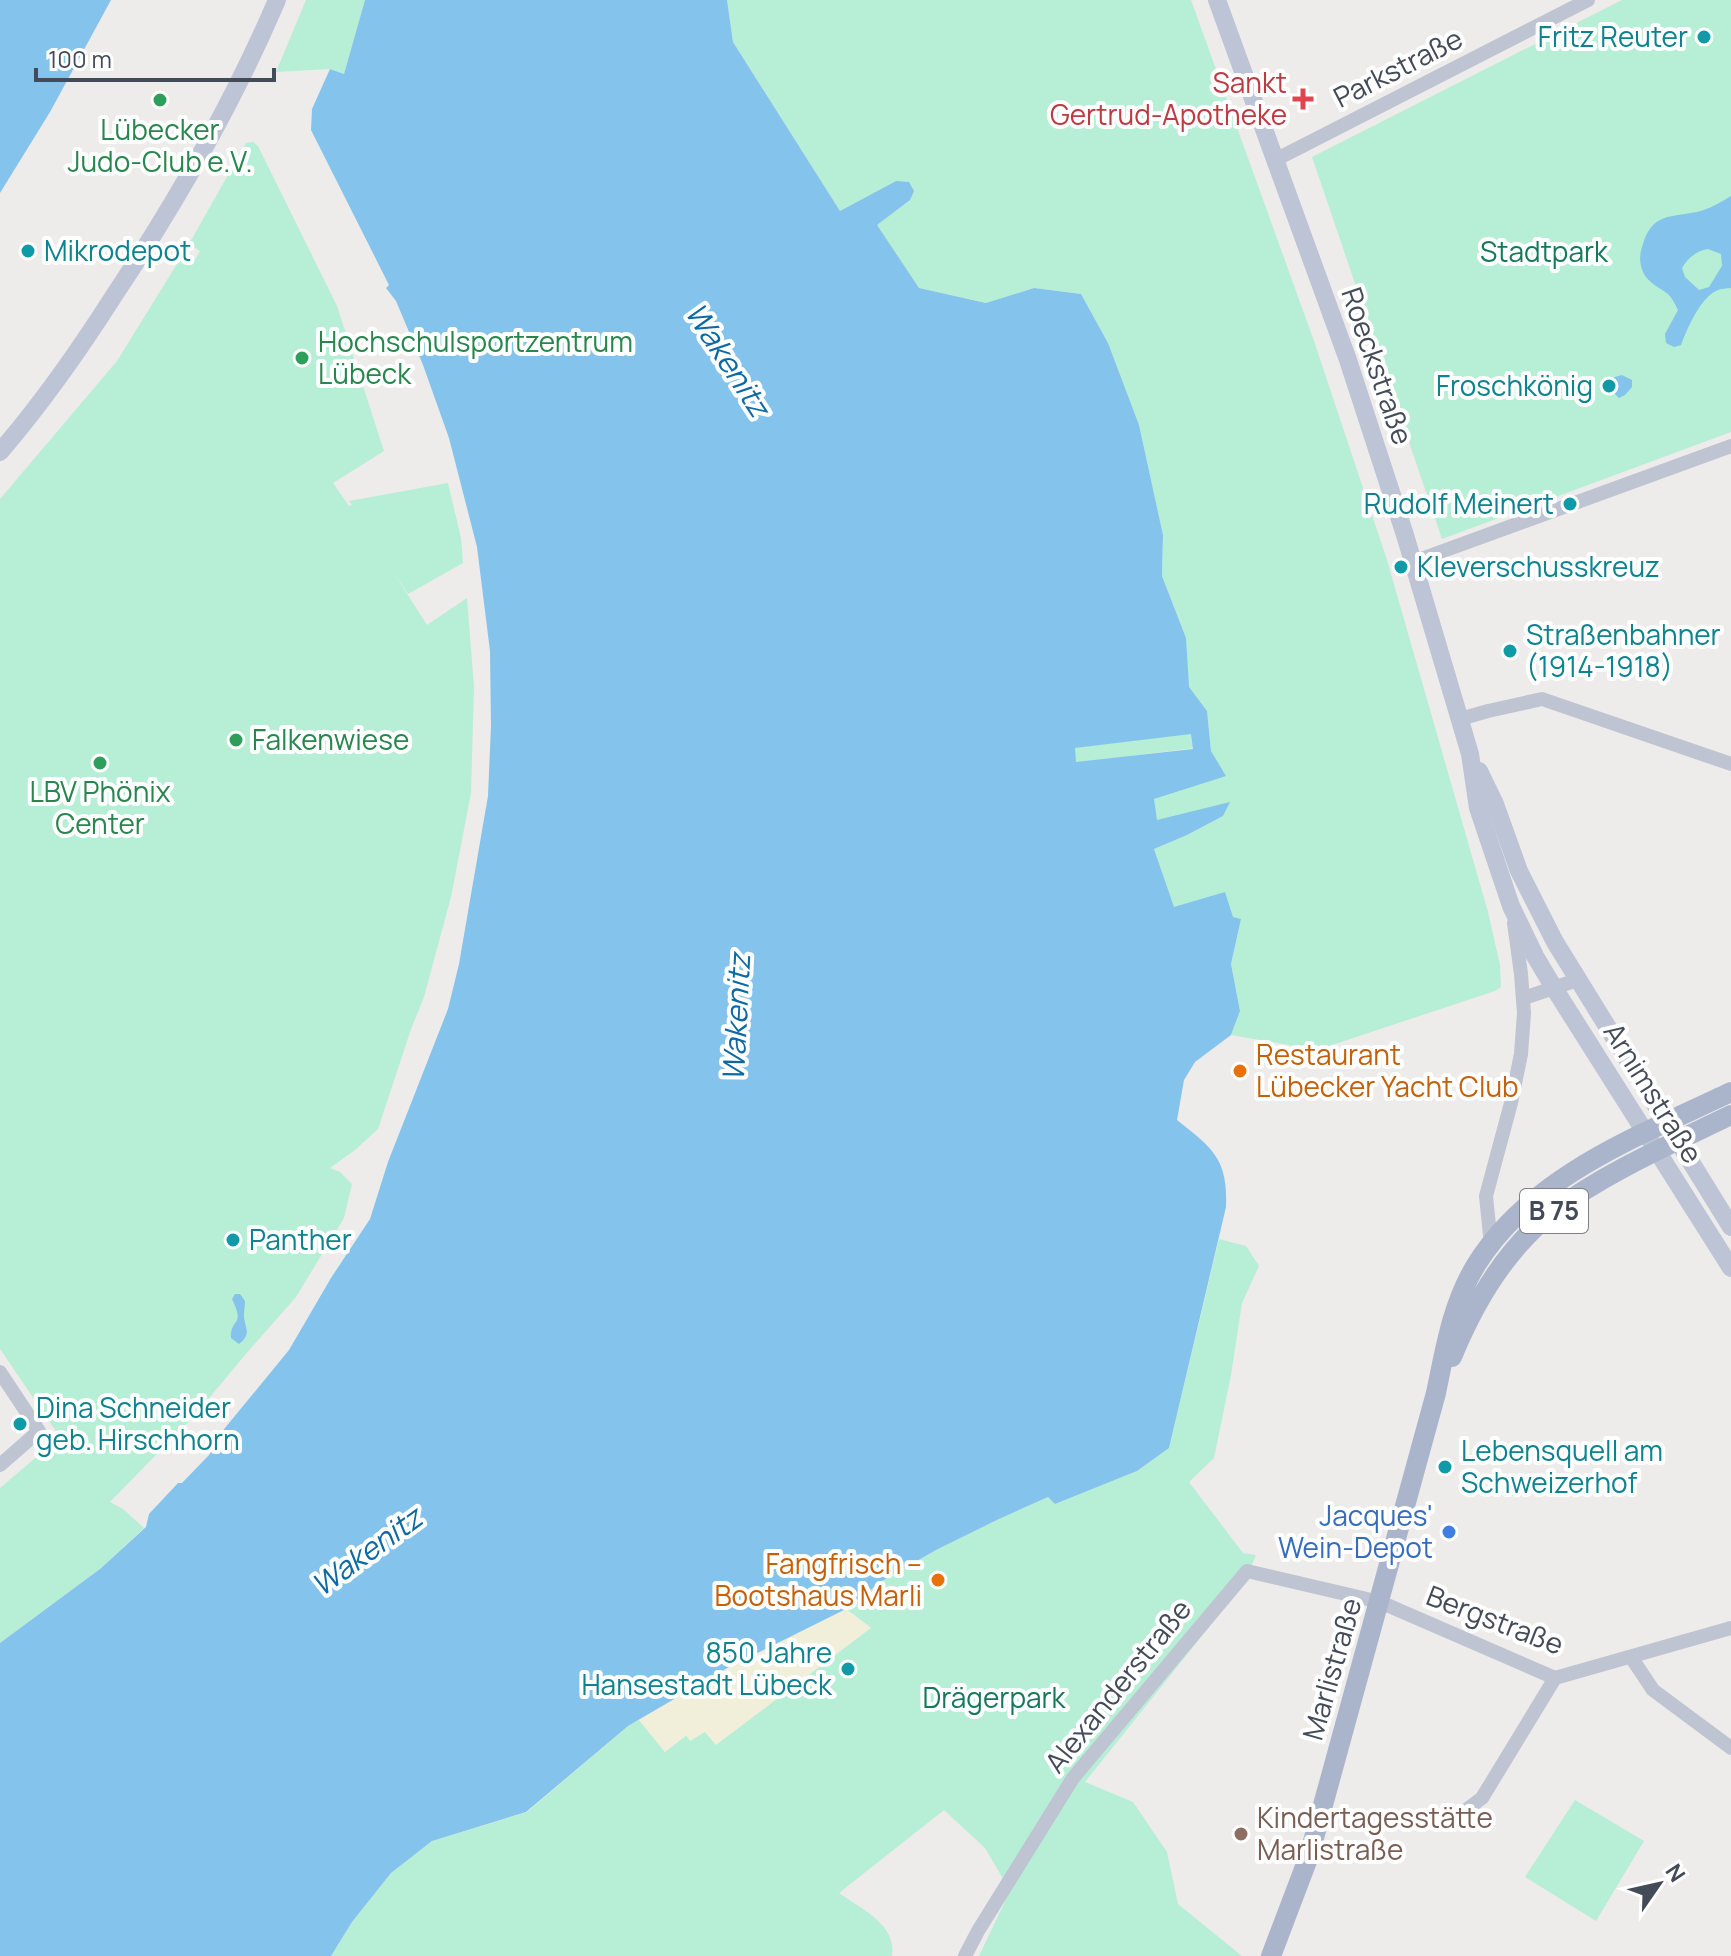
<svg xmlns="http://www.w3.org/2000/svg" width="1731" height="1956" font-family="Manrope,sans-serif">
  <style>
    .green { fill: #b7eed6 }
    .sand { fill: #f1eeda }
    .water { fill: #84c3eb; fill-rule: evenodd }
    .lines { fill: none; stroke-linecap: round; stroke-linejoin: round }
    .street { stroke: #bec4d1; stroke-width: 14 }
    .secondary { stroke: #bdc4d5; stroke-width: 18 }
    .primary { stroke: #aab5cb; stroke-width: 20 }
    .culture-dot { fill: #0f9aa8; stroke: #fff; stroke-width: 3 }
    .health-dot { fill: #e0444e; stroke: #fff; stroke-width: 3 }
    .leisure-dot { fill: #2e9e5b; stroke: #fff; stroke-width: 3 }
    .food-dot { fill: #e8710a; stroke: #fff; stroke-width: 3 }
    .shop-dot { fill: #3f7fe0; stroke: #fff; stroke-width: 3 }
    .education-dot { fill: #8d6e63; stroke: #fff; stroke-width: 3 }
    .labels { text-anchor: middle; stroke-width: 8; stroke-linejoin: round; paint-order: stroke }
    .shield { fill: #fff; stroke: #7c818a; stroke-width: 2 }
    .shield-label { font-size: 26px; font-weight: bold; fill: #444b58 }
    .culture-label { font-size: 28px; fill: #0d838f; stroke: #fff; text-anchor: start }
    .street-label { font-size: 28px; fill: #444b58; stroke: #fff }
    .health-label { font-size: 28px; fill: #be3a42; stroke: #fff; text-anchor: end }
    .leisure-label { font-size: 28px; fill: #27864d; stroke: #fff }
    .park-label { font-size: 28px; fill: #157959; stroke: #fff }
    .food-label { font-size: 28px; fill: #c56008; stroke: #fff; text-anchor: start }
    .shop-label { font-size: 28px; fill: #366cbe; stroke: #fff; text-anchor: end }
    .education-label { font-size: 28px; fill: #785e54; stroke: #fff; text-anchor: start }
    .water-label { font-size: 30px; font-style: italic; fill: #0b69a4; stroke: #fff }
  </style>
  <rect width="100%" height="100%" fill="#eeebeb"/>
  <g class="green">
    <path d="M306 0H365L344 74 330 69 276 72Z"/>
    <path d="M727 0H1191L1314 341 1387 560 1488 912 1500 965 1501 987 1495 991 1317 1050 1231 1035 1240 1011 1231 964 1241 919 1174 908 1154 849 1187 835 1223 816 1229 803 1157 821 1153 799 1225 775 1211 751 1207 711 1188 687 1186 638 1162 576 1163 535 1139 426 1108 343 1081 294 1034 288 987 303 919 288 876 225 910 200 896 181 840 211 733 42Z"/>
    <path d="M1622 0H1731V432L1442 539 1312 157Z"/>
    <path d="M253 142 258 146 337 306 384 451 333 483 349 506 352 505 349 501 448 483 461 538 463 563 408 594 390 567 427 625 467 598 474 687 471 793 451 897 424 997 411 1029 378 1129 355 1150 330 1168 340 1172 352 1184 344 1218 296 1297 245 1355 195 1415 110 1502 123 1509 144 1528 100 1569 0 1643V1488L60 1437 0 1349V499L117 361 180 259 192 265 200 251 189 244 246 143Z"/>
    <path d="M1192 733 1194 748 1076 763 1074 748Z"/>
    <path d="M1219 1239 1246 1246 1259 1266 1242 1303 1231 1375 1214 1458 1189 1482 1243 1553 1256 1555 1245 1582 1085 1782 1133 1802 1167 1852 1178 1904 1242 1956H979L1008 1895 1002 1877 985 1848 944 1810 839 1893C861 1909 897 1924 892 1956H331L352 1922 391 1873 432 1841 527 1812 628 1726 639 1720 665 1752 687 1735 705 1731 715 1744 870 1627 846 1609 882 1581 936 1550 999 1519 1048 1497 1055 1504 1137 1471 1169 1448Z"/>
    <path d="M1575 1800 1644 1841 1596 1921 1525 1877Z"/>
  </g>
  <path class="sand" d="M846 1609 871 1628 716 1745 705 1732 690 1741 686 1735 665 1752 639 1720 729 1667Z"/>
  <g class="water">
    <path d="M0 0H111L50 112 0 193Z"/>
    <path d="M365 0H727L733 42 840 211 896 181 909 182 914 191 910 200 877 225 919 288 986 303 1034 288 1081 294 1108 343 1139 425 1163 535 1162 576 1186 638 1189 687 1207 711 1211 751 1226 776 1154 799 1157 820 1230 802 1223 816 1187 835 1154 849 1174 907 1225 892 1233 917 1241 919 1231 964 1240 1011 1231 1035 1195 1062 1184 1080 1177 1120C1212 1148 1228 1158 1226 1207L1169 1448 1137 1471 1055 1504 1048 1497 999 1519 936 1550 882 1581 846 1609 729 1667 628 1726 526 1812 432 1841 391 1873 352 1922 331 1956H0V1643L100 1569 146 1527 149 1514 178 1483H182L210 1454 211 1445 289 1350 331 1278 370 1219 388 1162 448 1009 459 964 488 796 491 726 490 651 477 547 449 438 423 365 396 301 386 288 389 285 311 130 312 109 330 69 344 74ZM1191 734 1193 749 1076 762 1075 748Z"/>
    <path d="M1731 196V288C1730 288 1719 289 1718 290 1701 296 1687 329 1681 345L1674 347 1666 343 1665 334 1678 310C1675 304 1672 298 1668 294 1660 288 1649 283 1644 274 1639 264 1639 255 1643 244 1652 213 1672 217 1697 212 1709 209 1720 203 1731 196ZM1708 249 1721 254 1722 266 1709 287 1699 290 1685 277 1682 268C1688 258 1696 251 1708 249Z"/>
    <path d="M1622 375 1632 380V387L1625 395 1619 398 1612 391 1609 382 1615 377Z"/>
    <path d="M235 1294H240L245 1301C245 1306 244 1310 244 1315 244 1328 253 1333 239 1344L231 1338C230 1317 246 1328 232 1299Z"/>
  </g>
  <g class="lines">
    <g class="street">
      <path d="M1275 160 1588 0"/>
      <path d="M1413 562 1731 446"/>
      <path d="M1460 719 1488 711 1542 699 1731 764"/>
      <path d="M1524 998 1577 980"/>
      <path d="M1491 1245 1486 1196 1511 1103 1521 1054 1524 1013 1521 974 1514 923"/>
      <path d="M0 1372 39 1431 0 1465"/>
      <path d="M1631 1657 1653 1690 1731 1748"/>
      <path d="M1466 1810 1482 1798 1555 1678"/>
      <path d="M965 1956 978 1931 1073 1778 1247 1571 1380 1602 1555 1678 1731 1628"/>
    </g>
    <g class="secondary">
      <path d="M1217 0 1348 360 1405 535 1470 754 1478 808 1511 906 1535 956 1554 988 1731 1268"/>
      <path d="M0 452C43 402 80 349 115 294 177 201 233 103 277 0"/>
      <path d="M1479 771 1495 804 1519 871 1555 942 1731 1227"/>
    </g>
    <g class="primary">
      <path d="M1452 1357C1474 1303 1507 1248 1553 1212 1604 1173 1673 1143 1731 1115"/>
      <path d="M1271 1956 1309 1856 1436 1393C1445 1350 1452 1304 1476 1265 1532 1175 1639 1136 1731 1092"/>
    </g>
  </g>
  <g class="culture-dot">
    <circle cx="1704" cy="37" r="8"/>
    <circle cx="28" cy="251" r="8"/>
    <circle cx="1609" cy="386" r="8"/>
    <circle cx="1570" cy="504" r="8"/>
    <circle cx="1401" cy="567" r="8"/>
    <circle cx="1510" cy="651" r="8"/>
    <circle cx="233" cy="1240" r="8"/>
    <circle cx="20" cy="1424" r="8"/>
    <circle cx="1445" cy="1467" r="8"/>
    <circle cx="848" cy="1669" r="8"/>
  </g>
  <path class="health-dot" d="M1299 87h8v8h8v8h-8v8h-8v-8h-8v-8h8z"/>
  <g class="leisure-dot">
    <circle cx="160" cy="100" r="8"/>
    <circle cx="302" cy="358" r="8"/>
    <circle cx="236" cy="740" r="8"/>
    <circle cx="100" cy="763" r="8"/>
  </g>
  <g class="food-dot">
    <circle cx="1240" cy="1071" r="8"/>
    <circle cx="938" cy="1580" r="8"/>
  </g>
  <circle class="shop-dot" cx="1449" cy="1532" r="8"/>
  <circle class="education-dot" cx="1241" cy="1834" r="8"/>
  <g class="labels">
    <rect class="shield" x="1520" y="1189" width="68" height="44" rx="6"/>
    <g class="shield-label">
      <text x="1554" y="1220">B 75</text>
    </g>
    <g class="culture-label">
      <text x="1688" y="47" text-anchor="end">Fritz Reuter</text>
      <text x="44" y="261">Mikrodepot</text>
      <text x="1593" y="396" text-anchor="end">Froschkönig</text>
      <text x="1554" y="514" text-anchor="end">Rudolf Meinert</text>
      <text x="1417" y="577">Kleverschusskreuz</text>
      <text x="1526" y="645">Straßenbahner<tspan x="1526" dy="32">(1914-1918)</tspan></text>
      <text x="249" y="1250">Panther</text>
      <text x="36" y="1418">Dina Schneider<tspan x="36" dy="32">geb. Hirschhorn</tspan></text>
      <text x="1461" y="1461">Lebensquell am<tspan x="1461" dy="32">Schweizerhof</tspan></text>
      <text x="832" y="1663" text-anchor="end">850 Jahre<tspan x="832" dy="32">Hansestadt Lübeck</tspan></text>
    </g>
    <g class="street-label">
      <text transform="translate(1398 68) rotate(-27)" y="10">Parkstraße</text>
      <text transform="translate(1377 366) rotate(71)" y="10">Roeckstraße</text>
      <text transform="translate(1653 1093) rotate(58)" y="10">Arnimstraße</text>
      <text transform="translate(1495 1620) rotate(21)" y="10">Bergstraße</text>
      <text transform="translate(1332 1669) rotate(-74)" y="10">Marlistraße</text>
      <text transform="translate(1118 1686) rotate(-51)" y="10">Alexanderstraße</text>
    </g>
    <g class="health-label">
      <text x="1287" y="93">Sankt<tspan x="1287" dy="32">Gertrud-Apotheke</tspan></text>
    </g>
    <g class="leisure-label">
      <text x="160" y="140">Lübecker<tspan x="160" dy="32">Judo-Club e.V.</tspan></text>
      <text x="318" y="352" text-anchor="start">Hochschulsportzentrum<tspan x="318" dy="32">Lübeck</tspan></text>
      <text x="252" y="750" text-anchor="start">Falkenwiese</text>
      <text x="100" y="802">LBV Phönix<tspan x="100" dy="32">Center</tspan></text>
    </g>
    <g class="park-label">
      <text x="1544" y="262">Stadtpark</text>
      <text x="994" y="1708">Drägerpark</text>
    </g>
    <g class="food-label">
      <text x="1256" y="1065">Restaurant<tspan x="1256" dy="32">Lübecker Yacht Club</tspan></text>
      <text x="922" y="1574" text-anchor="end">Fangfrisch –<tspan x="922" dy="32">Bootshaus Marli</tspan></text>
    </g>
    <g class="shop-label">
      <text x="1433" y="1526">Jacques'<tspan x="1433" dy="32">Wein-Depot</tspan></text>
    </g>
    <g class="education-label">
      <text x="1257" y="1828">Kindertagesstätte<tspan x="1257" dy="32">Marlistraße</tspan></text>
    </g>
    <g class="water-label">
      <text transform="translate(727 360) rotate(57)" y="10">Wakenitz</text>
      <text transform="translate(737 1018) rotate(-87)" y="10">Wakenitz</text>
      <text transform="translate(367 1552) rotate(-36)" y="10">Wakenitz</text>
    </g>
  </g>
  <g transform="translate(1659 1884) rotate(56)" stroke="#ffffff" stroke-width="6" paint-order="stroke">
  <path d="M0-6L14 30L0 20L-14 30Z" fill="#444b58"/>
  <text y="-12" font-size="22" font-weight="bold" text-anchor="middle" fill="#444b58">N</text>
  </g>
  <path d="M36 68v12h238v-12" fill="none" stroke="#444b58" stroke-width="4"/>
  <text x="48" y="68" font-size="24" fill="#444b58" stroke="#ffffff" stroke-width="6" paint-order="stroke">100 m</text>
</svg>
